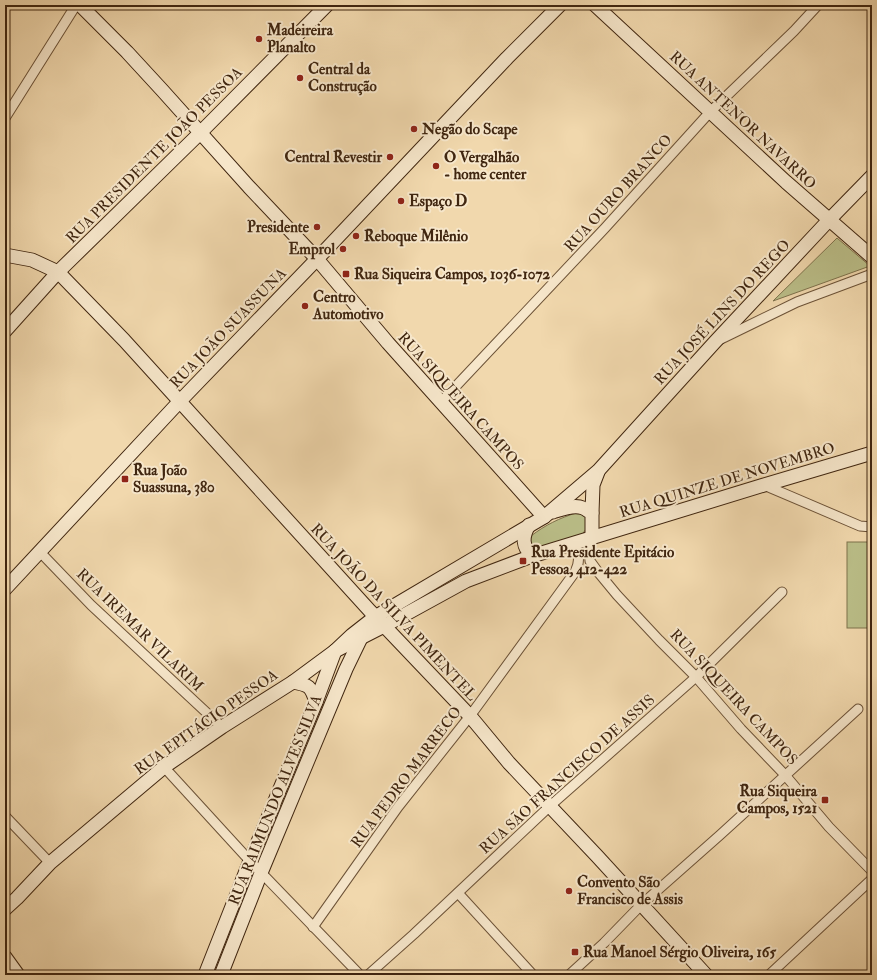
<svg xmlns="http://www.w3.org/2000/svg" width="877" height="980" font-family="'IM FELL Double Pica',serif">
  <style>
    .green { fill: #bbbf89; stroke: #7e724c }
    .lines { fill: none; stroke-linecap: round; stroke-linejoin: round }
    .street-casing { stroke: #6c5237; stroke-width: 11 }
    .secondary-casing { stroke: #402610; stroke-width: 15 }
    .street { stroke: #f6e6ca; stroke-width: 9 }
    .secondary { stroke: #f6e6ca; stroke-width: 13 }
    .poi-dot { fill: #8f2418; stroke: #f6e6ca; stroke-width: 1.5 }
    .labels { text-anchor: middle; stroke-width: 4; stroke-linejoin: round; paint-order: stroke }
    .poi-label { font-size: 15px; font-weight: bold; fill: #402610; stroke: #f6e6ca; text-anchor: start }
    .street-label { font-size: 15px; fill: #402610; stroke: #f6e6ca }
  </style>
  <rect width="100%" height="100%" fill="#f1d8ad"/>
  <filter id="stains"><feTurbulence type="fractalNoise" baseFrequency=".005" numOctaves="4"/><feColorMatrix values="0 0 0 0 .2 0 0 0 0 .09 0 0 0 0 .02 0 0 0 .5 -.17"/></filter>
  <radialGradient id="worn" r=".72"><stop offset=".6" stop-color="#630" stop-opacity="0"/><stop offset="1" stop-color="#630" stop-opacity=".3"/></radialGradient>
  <g class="green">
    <path d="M837 238 870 266 773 301Z"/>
    <path d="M576 513H581L586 516V529L581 536 537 551 529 546 531 536C545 525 560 518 576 513Z"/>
    <rect x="847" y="542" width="25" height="86"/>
  </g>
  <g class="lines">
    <defs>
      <g id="street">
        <path d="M5 118 76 5"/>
        <path d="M721 339 797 302 872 274"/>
        <path d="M441 402 605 228 710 112 794 31 818 5"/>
        <path d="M764 485 860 526 872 527"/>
        <path d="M592 538 589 549 590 561 598 572 617 595 659 640 696 677 741 729 785 775 829 827 872 871"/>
        <path d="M40 552 91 605 222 727"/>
        <path d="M164 767 250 861 360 975"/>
        <path d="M5 816 50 863"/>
        <path d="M458 893 533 975"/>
        <path d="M313 927 398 807 470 716 575 572C581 560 578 555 575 544"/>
        <path d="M368 975 414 934 550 806 696 677 782 592"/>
        <path d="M569 975 604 943 642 904 720 835 858 709"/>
        <path d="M769 975 872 879"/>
      </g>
      <g id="secondary">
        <path d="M80 5 127 52 162 90 249 187 317 259 388 343 544 517"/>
        <path d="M595 5 786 182 872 257"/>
        <path d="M5 255 32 260 58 272 124 340 370 611 470 716 509 763 597 856 706 975"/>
        <path d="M5 331 58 272 200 133 327 5"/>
        <path d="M553 512C562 509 574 504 583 508 586 509 589 512 592 513V538"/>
        <path d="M592 513 593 485 598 472"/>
        <path d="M529 525C522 537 522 546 532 556"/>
        <path d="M5 589 180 401 317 259 507 58 560 5"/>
        <path d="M293 682C309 685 311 686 316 702"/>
        <path d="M5 909 17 898 50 863 164 767 222 727 293 682 335 651 384 626 466 581 532 556 764 485 872 453"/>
        <path d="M5 957 18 975"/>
        <path d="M205 975 250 861 316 702 335 651 352 635 375 617 544 517 598 471 714 343 829 220 872 176"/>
        <path d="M221 975 261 873 346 669 361 638"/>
      </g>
    </defs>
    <use href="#street" class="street-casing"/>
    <use href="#secondary" class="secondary-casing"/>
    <use href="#street" class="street"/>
    <use href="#secondary" class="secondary"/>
  </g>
  <g class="poi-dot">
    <circle cx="259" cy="39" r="4"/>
    <circle cx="300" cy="78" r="4"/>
    <circle cx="414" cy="129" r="4"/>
    <circle cx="390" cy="157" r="4"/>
    <circle cx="436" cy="166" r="4"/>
    <circle cx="401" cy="201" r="4"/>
    <circle cx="317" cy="227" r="4"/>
    <circle cx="356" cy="236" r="4"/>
    <circle cx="343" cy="249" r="4"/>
    <rect x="342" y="270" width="8" height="8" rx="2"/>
    <circle cx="305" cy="306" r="4"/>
    <rect x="121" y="475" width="8" height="8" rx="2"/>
    <rect x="519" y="557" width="8" height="8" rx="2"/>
    <rect x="821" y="796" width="8" height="8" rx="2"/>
    <circle cx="569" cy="891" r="4"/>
    <rect x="571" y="948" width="8" height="8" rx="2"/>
  </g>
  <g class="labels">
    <g class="poi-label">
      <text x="267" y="35">Madeireira<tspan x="267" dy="17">Planalto</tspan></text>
      <text x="308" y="74">Central da<tspan x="308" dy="17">Construção</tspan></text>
      <text x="422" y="134">Negão do Scape</text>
      <text x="382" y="162" text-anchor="end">Central Revestir</text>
      <text x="444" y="162">O Vergalhão<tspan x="444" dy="17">- home center</tspan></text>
      <text x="409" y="206">Espaço D</text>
      <text x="309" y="232" text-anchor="end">Presidente</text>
      <text x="364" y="241">Reboque Milênio</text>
      <text x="335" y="254" text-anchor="end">Emprol</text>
      <text x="354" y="279">Rua Siqueira Campos, 1036-1072</text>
      <text x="313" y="302">Centro<tspan x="313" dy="17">Automotivo</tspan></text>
      <text x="133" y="475">Rua João<tspan x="133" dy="17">Suassuna, 380</tspan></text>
      <text x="531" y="557">Rua Presidente Epitácio<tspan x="531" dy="17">Pessoa, 412-422</tspan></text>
      <text x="817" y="796" text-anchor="end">Rua Siqueira<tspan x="817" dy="17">Campos, 1521</tspan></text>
      <text x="577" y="887">Convento São<tspan x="577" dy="17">Francisco de Assis</tspan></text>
      <text x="583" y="957">Rua Manoel Sérgio Oliveira, 165</text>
    </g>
    <g class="street-label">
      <text transform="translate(743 120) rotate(43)" y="5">RUA ANTENOR NAVARRO</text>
      <text transform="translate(154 155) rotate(-45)" y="5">RUA PRESIDENTE JOÃO PESSOA</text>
      <text transform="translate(618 193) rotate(-48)" y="5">RUA OURO BRANCO</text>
      <text transform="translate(722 312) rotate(-47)" y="5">RUA JOSÉ LINS DO REGO</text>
      <text transform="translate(228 328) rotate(-46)" y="5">RUA JOÃO SUASSUNA</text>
      <text transform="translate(461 401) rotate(48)" y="5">RUA SIQUEIRA CAMPOS</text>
      <text transform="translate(727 480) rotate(-17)" y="5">RUA QUINZE DE NOVEMBRO</text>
      <text transform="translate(394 612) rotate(47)" y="5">RUA JOÃO DA SILVA PIMENTEL</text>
      <text transform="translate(140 630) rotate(44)" y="5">RUA IREMAR VILARIM</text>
      <text transform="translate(734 697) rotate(47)" y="5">RUA SIQUEIRA CAMPOS</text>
      <text transform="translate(206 722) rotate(-35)" y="5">RUA EPITÁCIO PESSOA</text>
      <text transform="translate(567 774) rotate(-42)" y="5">RUA SÃO FRANCISCO DE ASSIS</text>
      <text transform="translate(406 777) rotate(-53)" y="5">RUA PEDRO MARRECO</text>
      <text transform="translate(275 800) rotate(-68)" y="5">RUA RAIMUNDO ALVES SILVA</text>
    </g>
  </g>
  <rect width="877" height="980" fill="none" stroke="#f1d8ad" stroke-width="20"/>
  <rect x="6" y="6" width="865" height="968" fill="none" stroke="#402610" stroke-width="2"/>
  <rect x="10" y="10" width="857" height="960" fill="none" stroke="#402610"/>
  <rect width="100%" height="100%" filter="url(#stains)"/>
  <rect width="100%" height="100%" fill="url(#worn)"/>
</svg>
